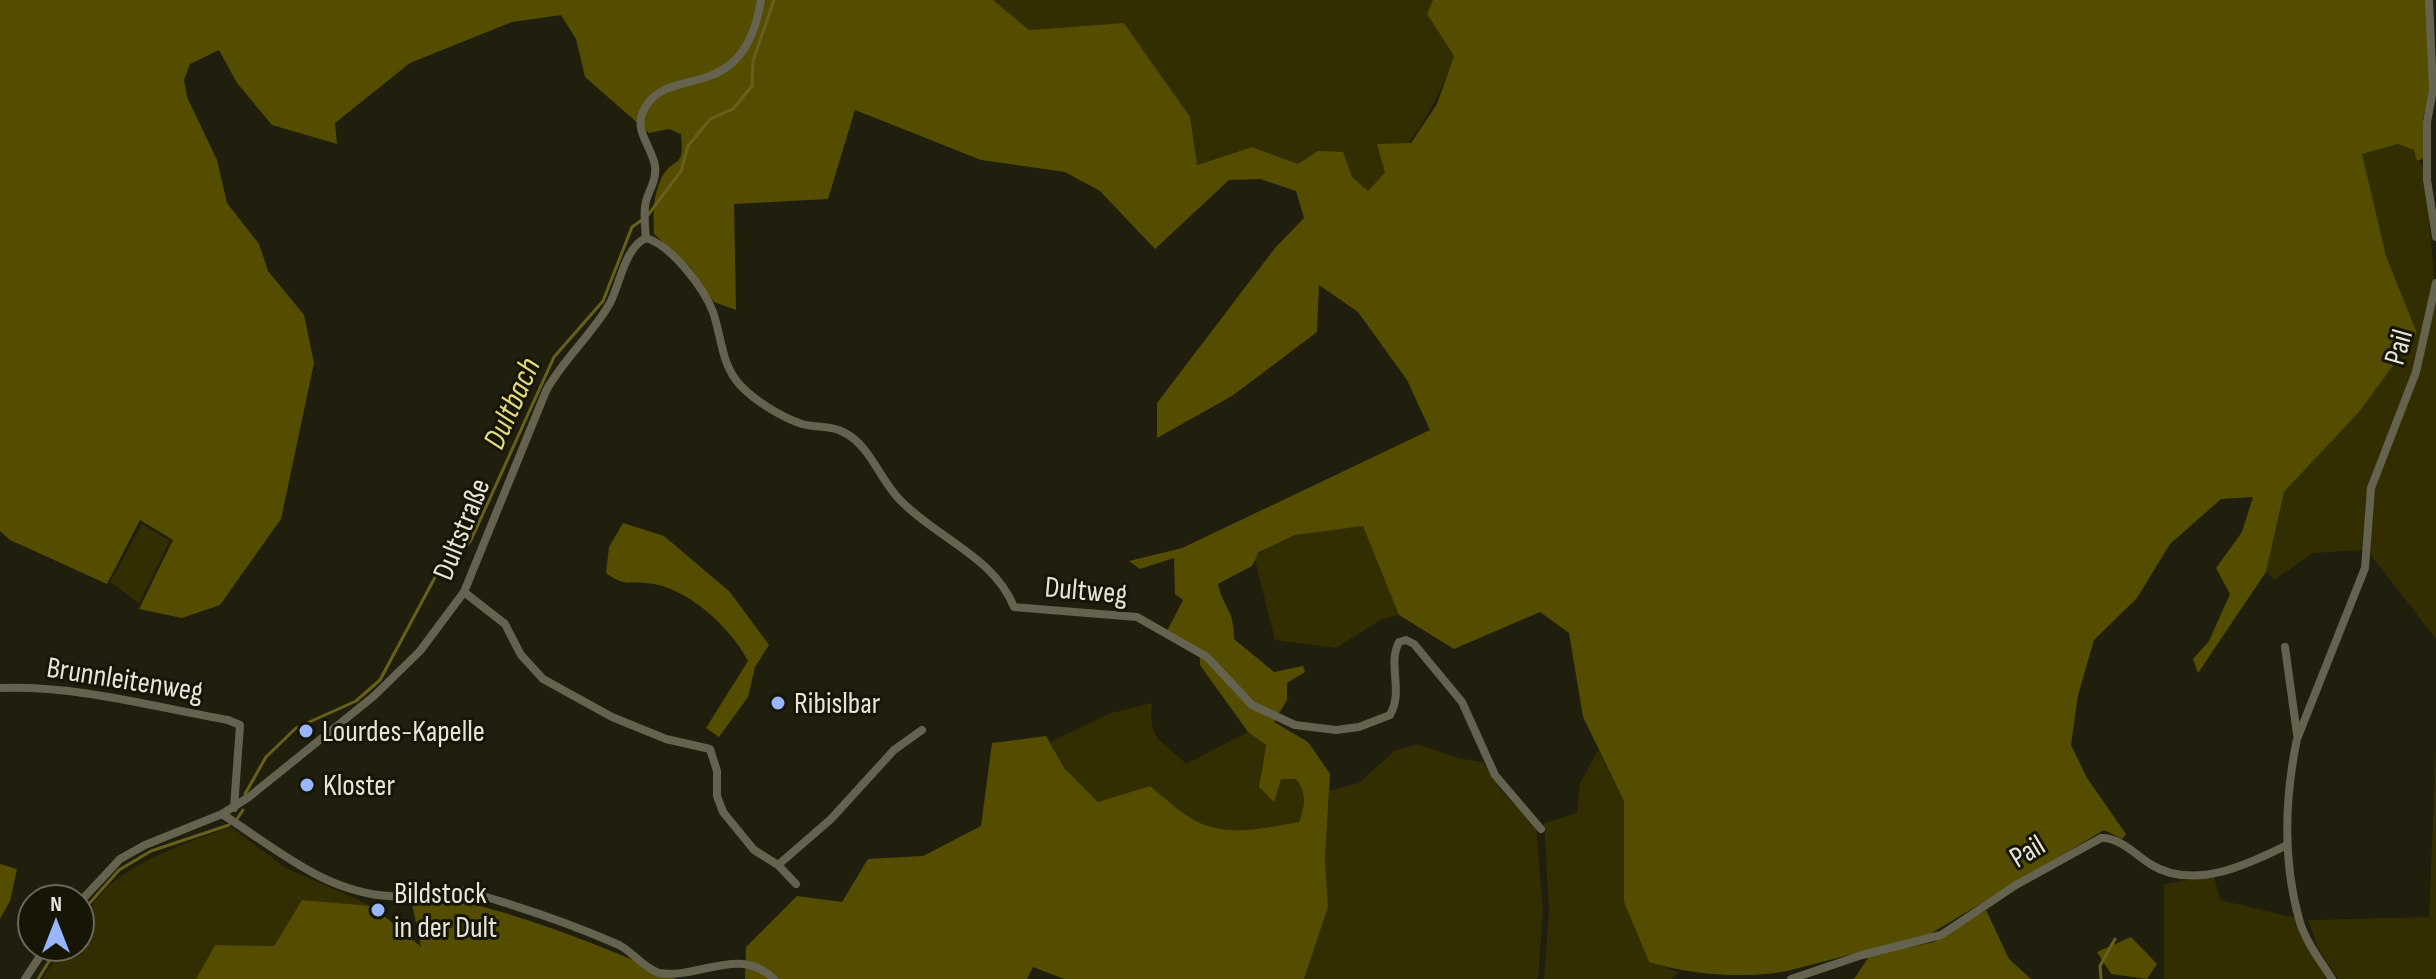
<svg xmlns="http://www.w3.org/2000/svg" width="2436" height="979" font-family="'Sofia Sans Condensed',sans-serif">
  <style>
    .green { fill: #332e01 }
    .forest { fill: #544d00 }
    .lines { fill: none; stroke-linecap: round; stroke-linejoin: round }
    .stream { stroke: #67601c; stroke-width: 3 }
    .street { stroke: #65634f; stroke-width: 8 }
    .poi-dot { fill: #97b6fd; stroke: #171505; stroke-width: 3 }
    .labels { text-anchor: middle; stroke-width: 6; stroke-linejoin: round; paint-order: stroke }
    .street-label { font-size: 30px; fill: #e5e5d9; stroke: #171505 }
    .poi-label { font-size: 30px; fill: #e5e5d9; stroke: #171505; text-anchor: start }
    .water-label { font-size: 32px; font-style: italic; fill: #e5dc7c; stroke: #171505 }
  </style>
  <rect width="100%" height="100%" fill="#201e0d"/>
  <g class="green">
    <path d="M993 0H1433L1427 14 1454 56C1431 118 1412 142 1368 191L1318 151 1298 164 1252 147 1196 165 1190 117 1124 23 1029 30Z"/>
    <path d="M2398 144 2414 150 2425 172 2434 275 2428 317 2413 374 2371 483 2366 505 2365 550 2313 553 2274 580 2266 572 2284 492 2359 412 2417 333 2386 256 2361 154Z"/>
    <path d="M2436 301V639L2370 554 2374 488 2415 384Z"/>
    <path d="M142 524 170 541 139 603 110 582Z"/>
    <path d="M1364 526 1399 615 1382 619 1336 648 1275 640 1255 560C1271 531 1334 530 1364 526Z"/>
    <path d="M1152 703C1148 742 1162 739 1186 764L1248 732 1266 745 1261 768 1281 779H1296C1307 793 1305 806 1299 822 1267 827 1231 837 1200 823 1182 815 1165 798 1150 786L1099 802C1076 786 1063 766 1050 742L1111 713Z"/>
    <path d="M1418 744 1457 758 1483 762 1502 792 1536 826 1543 910 1538 979H1304L1328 907 1325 859 1329 791 1359 783 1394 751Z"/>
    <path d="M2436 747V979H2338L2318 948 2308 920 2429 917Z"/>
    <path d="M1598 750 1624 801V902L1649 962 1678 972 1671 979H1544L1549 912 1544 823 1577 813 1580 783Z"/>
    <path d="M231 827 286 868 372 906 302 900 274 946 215 945 196 979H42L64 947H80C80 875 175 847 231 827Z"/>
    <path d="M2214 876 2220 900 2295 918 2326 979H2164V884Z"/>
  </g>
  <g class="forest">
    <path d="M0 0H993L1029 30 1124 23 1190 117 1197 165 1252 147 1298 164 1318 151 1343 152 1352 177 1368 191 1385 172 1377 144 1411 143 1437 104 1454 56 1427 14 1433 0H2426L2430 90 2423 119 2424 158 2417 161 2414 150 2398 144 2362 154 2386 256 2417 333 2359 412 2284 492 2266 572 2198 673 2193 659 2209 641 2230 594 2216 568 2242 532 2253 497 2221 499 2170 544 2137 598 2094 640 2078 695 2071 745 2087 778 2126 834 2122 839 2104 830 1930 934 1787 971C1749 979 1688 975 1649 962L1624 902V801L1583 717 1569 633 1540 612 1454 649 1399 615 1363 526 1295 535 1259 552 1252 566 1218 584C1224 610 1234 608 1234 639L1274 672 1303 666 1305 672 1287 683V700L1274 722 1308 742 1330 774 1325 859 1328 907 1304 979H1064L1033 967 1027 979H745L746 947 797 896 842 902 868 859 923 856 981 826 992 743 1046 736 1065 769 1098 802 1150 786C1165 798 1182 815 1200 823 1231 837 1267 827 1299 822 1305 806 1307 793 1296 779H1281L1274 802 1259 787 1266 745 1248 732 1200 665V657L1165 635 1183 600 1175 594 1174 558 1140 569 1129 561 1182 548 1430 430 1407 380 1358 312 1319 285 1317 332 1232 396 1157 438V403L1275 248 1304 218 1296 191 1260 179 1229 180 1155 249 1100 191 1065 172 981 160 855 110 828 199 734 204 736 310 714 302 689 266 654 234C653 215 653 194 662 177 674 155 685 171 681 134L669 129 649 133 585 77 576 39 561 15 512 22 410 63 335 123 337 144 272 125 237 83 219 50 190 64 184 80 187 97 217 160 227 203 259 244 268 271 304 315 314 363 281 519 220 605 182 618 139 609 173 540 140 520 107 584 10 540 0 531Z"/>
    <path d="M623 523 664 536 730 592 769 645 755 667 748 697 719 737 706 728 748 661C731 628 687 586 646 583 625 581 626 587 606 573L609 547Z"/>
    <path d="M0 864 17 869 10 901 0 919Z"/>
    <path d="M454 899C531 918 604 946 676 979H196L215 945 274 946 302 900 372 906 421 947 412 904Z"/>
    <path d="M1986 910 2009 959 2031 979H1854L1870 955 1934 942Z"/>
    <path d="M2131 937 2157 964 2147 979 2111 974 2097 952Z"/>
  </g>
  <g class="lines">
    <g class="stream">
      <path d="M648 215 681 171 688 146 710 119 733 109 752 86 753 61 774 0"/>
      <path d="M245 794 266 757 296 728 356 701 380 680 440 568 456 559 471 540 554 357 603 301 632 227 642 220"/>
      <path d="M237 819 243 810"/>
      <path d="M80 914 119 870 151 851 229 825"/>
      <path d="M38 979 58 947"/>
      <path d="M2101 979 2100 966 2115 939"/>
    </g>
    <g class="street">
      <path d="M2429 0 2433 90 2427 122V180L2436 237"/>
      <path d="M646 238C671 245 704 288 713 312 722 338 721 364 740 385 755 401 781 417 802 424 815 428 831 425 843 432 870 444 880 481 901 501 937 538 994 557 1014 607L1137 617 1207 657 1252 705 1295 725 1336 730 1359 727 1390 715C1404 690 1387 665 1399 642L1406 640 1414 644 1462 702 1495 775 1541 829"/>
      <path d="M646 238C645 228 644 217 645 207 646 193 657 183 655 166 653 150 635 131 642 114 663 59 743 112 761 0"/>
      <path d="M464 592 505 624 521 655 543 679 612 717 666 739 710 749 717 771V796L723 812 754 850 778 865 796 884"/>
      <path d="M2285 647 2297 734"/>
      <path d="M0 688C77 685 153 707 228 720L240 725 234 808"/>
      <path d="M222 814C274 847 325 893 390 896 415 898 444 886 469 892 518 906 572 924 619 945 633 952 643 968 659 973 701 979 739 945 774 979"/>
      <path d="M778 865 831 819 894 750 922 730"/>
      <path d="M80 902 120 859 145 845 222 814 249 797 374 696 420 651 464 592 546 391C563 359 592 335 610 303 620 284 625 247 646 238"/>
      <path d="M25 979 46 947"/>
      <path d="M1791 979 1862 955 1941 935 2016 885 2101 838C2119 837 2135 854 2150 864 2193 891 2247 865 2287 845"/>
      <path d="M2332 979C2320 960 2305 941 2299 919 2283 861 2285 797 2297 739L2365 568 2371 488 2416 372 2436 283"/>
    </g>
  </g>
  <g class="poi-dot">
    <circle cx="778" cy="703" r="8"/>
    <circle cx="306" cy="731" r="8"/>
    <circle cx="307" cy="785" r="8"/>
    <circle cx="378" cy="910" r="8"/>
  </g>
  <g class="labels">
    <g class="street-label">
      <text transform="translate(2398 347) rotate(-74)" y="10">Pail</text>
      <text transform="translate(461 529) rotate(-68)" y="10">Dultstraße</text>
      <text transform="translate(1086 590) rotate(5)" y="10">Dultweg</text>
      <text transform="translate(125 679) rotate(9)" y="10">Brunnleitenweg</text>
      <text transform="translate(2027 851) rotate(-31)" y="10">Pail</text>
    </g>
    <g class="poi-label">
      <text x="794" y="713">Ribislbar</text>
      <text x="322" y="741">Lourdes-Kapelle</text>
      <text x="323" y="795">Kloster</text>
      <text x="394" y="903">Bildstock<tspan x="394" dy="34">in der Dult</tspan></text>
    </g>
    <g class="water-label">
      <text transform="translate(511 403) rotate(-66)" y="11">Dultbach</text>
    </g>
  </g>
  <g transform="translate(56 923)"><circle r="38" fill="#171505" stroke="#69685a" stroke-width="2"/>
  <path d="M0-6L14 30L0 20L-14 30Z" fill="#97b6fd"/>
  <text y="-12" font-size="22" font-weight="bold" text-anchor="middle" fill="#e5e5d9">N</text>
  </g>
</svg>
